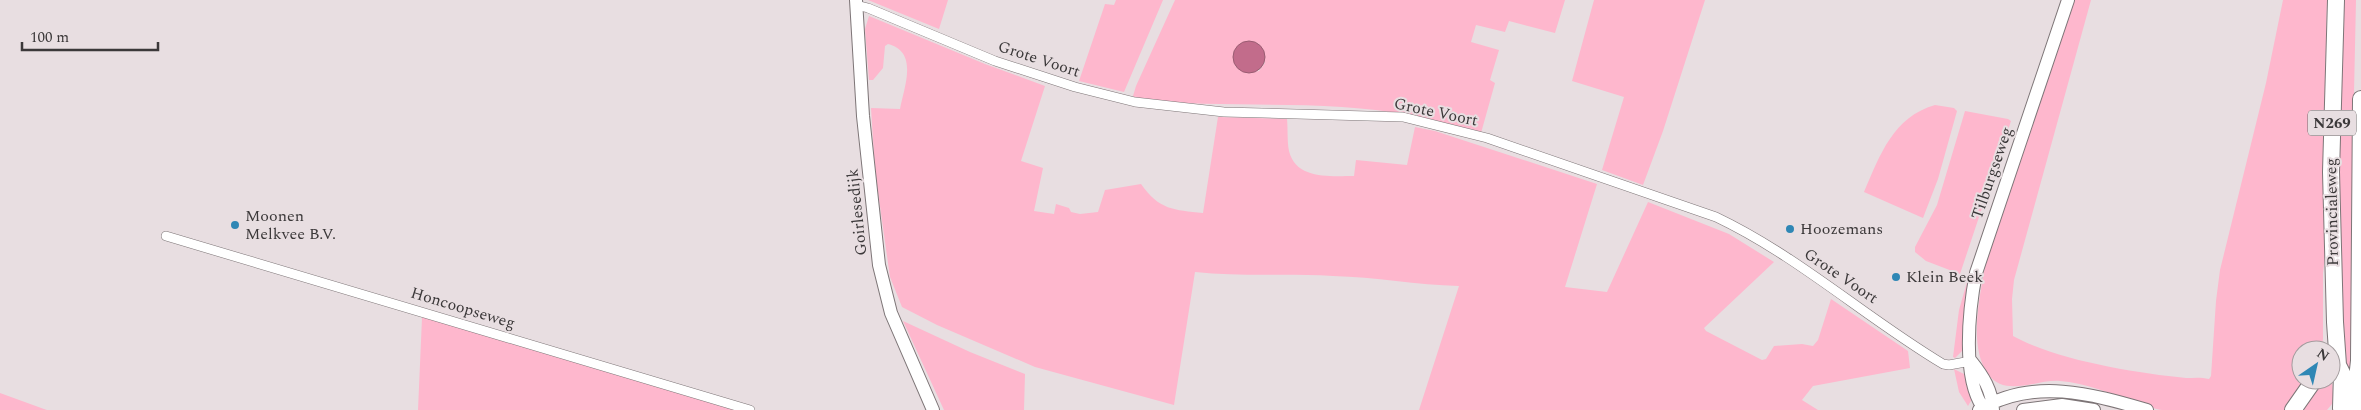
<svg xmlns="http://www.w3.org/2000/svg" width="2361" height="410" viewBox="0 0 2361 410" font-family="Spectral,serif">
  <rect width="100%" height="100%" fill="#e8dee1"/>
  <path fill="#feb7cd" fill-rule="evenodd" d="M 868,0 L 948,0 L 939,29 Z
    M 1116,0 L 1163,0 L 1124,92 L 1079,81 L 1105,4 L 1114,5 Z
    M 1175,0 L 1565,0 L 1555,33 L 1509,21 L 1505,32 L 1476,25 L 1471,42 L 1499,50 L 1490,80 L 1495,83 L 1481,133 C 1435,119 1391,110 1342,107 C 1274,102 1205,108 1136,98 L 1133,96 L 1136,86 ZM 1251,41 L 1259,44 L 1265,63 L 1259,71 L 1246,73 L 1236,67 L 1233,59 L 1234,51 Z
    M 1594,0 L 1705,0 L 1663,131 L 1643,185 L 1602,170 L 1624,97 L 1572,81 Z
    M 2074,0 L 2091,0 L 2014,280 L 2012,299 L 2013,336 C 2056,360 2135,373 2186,378 C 2193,378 2201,377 2209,379 L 2211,376 L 2216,301 L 2220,270 L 2266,83 L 2283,0 L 2327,0 L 2323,170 L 2326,248 L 2323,273 L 2323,339 L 2321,350 L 2301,350 L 2301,380 L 2310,380 L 2288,410 C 2247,410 2204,410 2162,410 C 2153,409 2142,404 2133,401 C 2110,393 2084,383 2060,381 C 2037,379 2005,398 1988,374 C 1968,347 1980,296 1985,266 Z
    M 2342,0 L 2356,0 L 2351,232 L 2353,370 L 2345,370 L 2336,223 Z
    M 869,16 L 985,64 L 1045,86 L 1021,161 L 1043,168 L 1034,211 L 1054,214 L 1056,204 L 1069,208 L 1071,212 L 1080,214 L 1098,212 L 1105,190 L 1141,184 C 1159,210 1174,210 1203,213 L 1218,117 L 1287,119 C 1288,129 1287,141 1289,151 C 1296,180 1331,176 1354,176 L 1356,160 L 1407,165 L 1415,127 L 1435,131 L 1597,184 L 1565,287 L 1607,292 L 1648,202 L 1729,234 L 1774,262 L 1704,328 L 1706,331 L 1762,360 L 1766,359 L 1774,346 L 1802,344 L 1813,346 L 1818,340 L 1831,299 L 1908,351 L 1910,368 L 1813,386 L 1802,400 L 1818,410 L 1419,410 L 1459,286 C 1417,285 1375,277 1333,276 C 1287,273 1241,277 1195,272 L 1174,405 L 1035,367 L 937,325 L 902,307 L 890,277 L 875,171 L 871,108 L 900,109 C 904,87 919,52 888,44 L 885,46 L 883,68 L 873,80 L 869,80 L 865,29 Z
    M 1935,105 L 1954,108 L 1957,111 L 1938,179 L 1923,218 L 1864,192 C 1880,155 1893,117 1935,105 Z
    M 1965,111 L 2008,119 L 2011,121 L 1960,274 L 1926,261 L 1915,252 L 1915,247 L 1937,205 Z
    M 1967,282 L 1964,349 L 1955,358 L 1953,357 L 1959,310 Z
    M 424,316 L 738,410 L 418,410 L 422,318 Z
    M 903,321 L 970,352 L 1025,374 L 1024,410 L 944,410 Z
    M 2331,362 L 2333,395 L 2332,404 L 2327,410 L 2298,410 L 2318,380 L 2331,380 Z
    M 1954,369 L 1966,375 L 1972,399 L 1968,406 L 1959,392 Z
    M 0,393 L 44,409 L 47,410 L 0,410 Z"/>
  <path fill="#c26c8b" stroke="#9a5c72" d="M1233 57a16 16 0 1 1 32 0a16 16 0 1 1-32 0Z"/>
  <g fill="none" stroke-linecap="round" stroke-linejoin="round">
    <g stroke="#7d7577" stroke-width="10">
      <path id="street" d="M 856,5 L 868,8 L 995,61 L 1075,87 L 1135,102 L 1224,112 L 1403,117 L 1487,138 L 1716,217 C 1798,256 1866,318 1943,364 L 1949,365 L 1971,361
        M 166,236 L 750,410"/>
    </g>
    <g stroke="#7d7577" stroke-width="14">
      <path id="secondary" d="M 856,0 L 863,116 L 879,265 L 891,313 L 933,410
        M 1971,361 C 1983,376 1992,390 1993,410
        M 1979,410 C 2033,377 2092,394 2147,410
        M 1985,410 C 1961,381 1969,309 1976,273 L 2068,0
        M 2023,410 L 2062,405 L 2094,410"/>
    </g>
    <g stroke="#7d7577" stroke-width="18">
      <path id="highway" d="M 2336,0 L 2331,172 L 2335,322 L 2338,365 L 2342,373 L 2341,408
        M 2293,410 L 2314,380
        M 2356,410 L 2355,396 L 2359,361 L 2361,99"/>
    </g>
    <use href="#street" stroke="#fff" stroke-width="9"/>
    <use href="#secondary" stroke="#fff" stroke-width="12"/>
    <use href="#highway" stroke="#fff" stroke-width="16"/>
  </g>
  <g fill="#2f87b5" stroke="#e8dee1" stroke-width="2">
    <circle cx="235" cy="225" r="5"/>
    <circle cx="1790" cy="229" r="5"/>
    <circle cx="1896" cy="277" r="5"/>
  </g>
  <g text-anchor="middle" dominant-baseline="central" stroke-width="4" stroke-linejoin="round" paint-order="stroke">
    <rect fill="#e8dee1" stroke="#6f6a6b" stroke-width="1" x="2308" y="110.5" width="48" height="25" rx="4"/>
    <g font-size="15" font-weight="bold" fill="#3b3839">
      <text x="2332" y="123">N269</text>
    </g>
    <g font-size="16" fill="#3b3839" stroke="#e8dee1">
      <text transform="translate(1039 59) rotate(18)">Grote Voort</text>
      <text transform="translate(1436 112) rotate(12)">Grote Voort</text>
      <text transform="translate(1992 173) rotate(-71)">Tilburgseweg</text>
      <text transform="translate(857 212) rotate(-96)">Goirlesedijk</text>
      <text transform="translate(2332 212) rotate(-91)">Provincialeweg</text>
      <text transform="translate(1841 276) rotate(34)">Grote Voort</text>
      <text transform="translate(463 308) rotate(17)">Honcoopseweg</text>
    </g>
    <g font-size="16" fill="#3b3839" stroke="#e8dee1" text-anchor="start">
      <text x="245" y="216">Moonen<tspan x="245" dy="18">Melkvee B.V.</tspan></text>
      <text x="1800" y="229">Hoozemans</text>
      <text x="1906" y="277">Klein Beek</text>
    </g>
  </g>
  <g transform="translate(2316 365) rotate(34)"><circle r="24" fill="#e8dee1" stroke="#a39c9e"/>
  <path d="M0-4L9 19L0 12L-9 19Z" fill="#2f87b5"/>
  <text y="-8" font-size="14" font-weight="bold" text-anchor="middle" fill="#3b3839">N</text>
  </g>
  <path d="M22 42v8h136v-8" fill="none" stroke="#3b3839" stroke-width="2.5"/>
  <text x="30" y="42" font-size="15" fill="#3b3839" stroke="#e8dee1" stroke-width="4" paint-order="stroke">100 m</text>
</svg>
